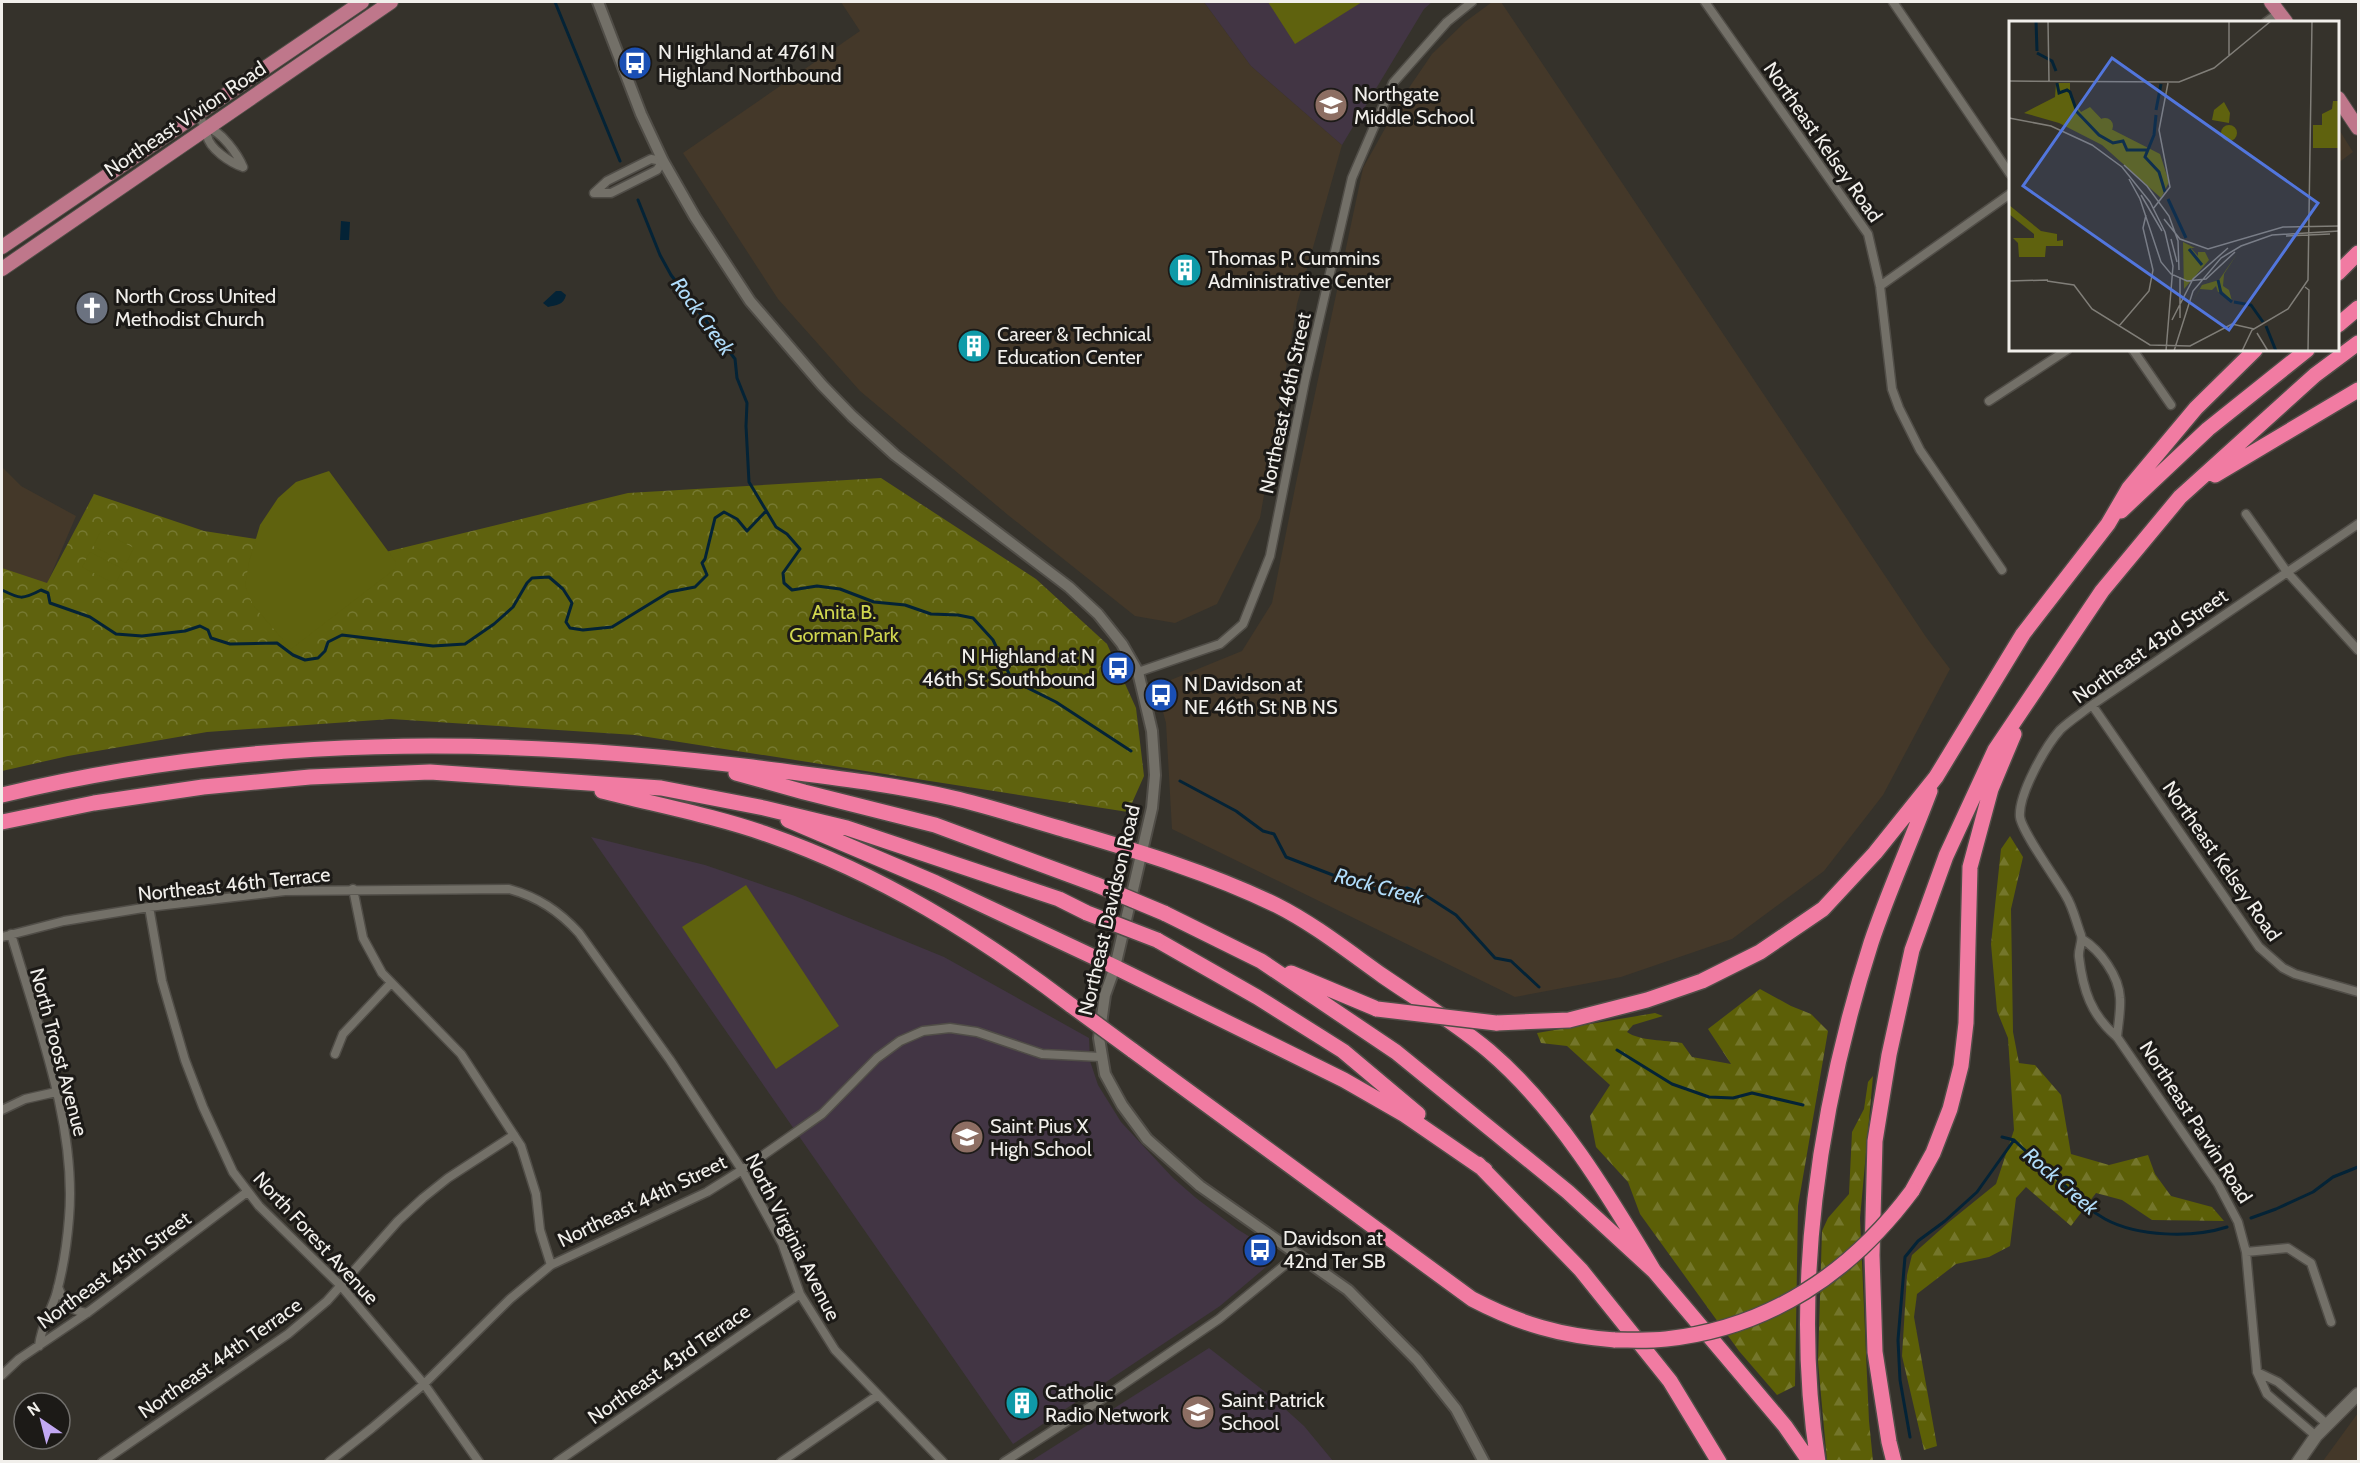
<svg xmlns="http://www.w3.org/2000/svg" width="2360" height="1463" viewBox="0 0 2360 1463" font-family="Cabin,sans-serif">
  <defs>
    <pattern id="forest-firs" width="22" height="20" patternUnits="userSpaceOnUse" patternTransform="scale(1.5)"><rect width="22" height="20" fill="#5c5f07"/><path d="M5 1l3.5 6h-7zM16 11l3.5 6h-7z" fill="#74762b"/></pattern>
    <pattern id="park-crowns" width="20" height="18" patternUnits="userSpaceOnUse" patternTransform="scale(1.5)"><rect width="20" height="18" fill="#5f620e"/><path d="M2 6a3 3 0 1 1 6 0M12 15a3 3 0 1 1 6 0" fill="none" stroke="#767931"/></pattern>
  </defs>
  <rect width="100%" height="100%" fill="#35322b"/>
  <path fill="#443829" d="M 841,2 L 1204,2 L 1251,66 L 1342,145 L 1297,304 L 1260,518 L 1217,604 L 1175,623 L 1135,616 L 1008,515 L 860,391 L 778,299 L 683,153 L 860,31 Z
    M 1492,2 L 1501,2 L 1926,637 L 1950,669 L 1883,795 L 1824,871 L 1732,939 L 1621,977 L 1515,997 L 1172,829 L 1166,723 L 1156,686 L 1242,651 L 1272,603 L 1296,483 L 1363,168 L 1402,98 L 1432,54 L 1465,22 Z
    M 2338,128 L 2353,152 L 2338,163 Z
    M 2,467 L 21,486 L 76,516 L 47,584 L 2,568 Z
    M 2358,1413 L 2358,1461 L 2323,1461 Z"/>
  <path fill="#423544" d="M 1204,2 L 1432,2 L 1424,9 L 1342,145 L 1251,66 Z
    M 591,837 L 705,865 L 795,896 L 944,957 L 1089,1038 L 1090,1061 L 1098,1085 L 1121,1122 L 1173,1178 L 1196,1198 L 1237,1229 L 1273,1251 L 1275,1256 L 1273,1261 L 1220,1306 L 1013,1444 Z
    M 1209,1348 L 1273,1398 L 1304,1426 L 1333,1461 L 1031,1461 Z"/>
  <path fill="url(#forest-firs)" d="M 2010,836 L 2023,857 L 2011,909 L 2013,1032 L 2019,1063 L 2035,1065 L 2061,1095 L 2071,1154 L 2109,1165 L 2148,1155 L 2155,1174 L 2171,1196 L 2212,1207 L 2224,1221 L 2152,1220 L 2122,1200 L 2096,1193 L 2071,1226 L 2026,1187 L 2016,1198 L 2010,1246 L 1989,1257 L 1956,1264 L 1917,1294 L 1914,1317 L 1937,1446 L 1924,1450 L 1902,1356 L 1907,1275 L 1912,1255 L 1949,1222 L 1996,1184 L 2014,1130 L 2008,1038 L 1997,1011 L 1991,944 L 2001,849 Z
    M 1760,989 L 1791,1006 L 1811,1014 L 1828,1031 L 1798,1206 L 1795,1386 L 1777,1395 L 1739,1351 L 1640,1214 L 1628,1182 L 1596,1147 L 1590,1116 L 1610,1085 L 1567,1046 L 1541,1043 L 1537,1033 L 1655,1013 L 1663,1016 L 1633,1025 L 1627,1032 C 1639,1041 1666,1040 1682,1043 L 1692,1057 L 1731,1064 L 1708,1029 Z
    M 1873,1076 L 1860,1218 L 1869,1421 L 1873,1461 L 1827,1461 L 1818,1362 L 1822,1231 L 1828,1218 L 1849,1194 L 1852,1132 L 1864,1109 L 1868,1082 Z"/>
  <path fill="url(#park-crowns)" d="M 881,478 L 1036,579 L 1107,644 L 1136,708 L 1144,776 L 1128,812 L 635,735 L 391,719 L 207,732 L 68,756 L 2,771 L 2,568 L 47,583 L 94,494 L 204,531 L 369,556 L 628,493 Z"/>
  <path fill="#5f620e" d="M 1268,2 L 1362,2 L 1295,44 Z
    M 329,471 L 396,562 L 395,569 L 291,649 L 253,605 L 245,586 L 249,562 L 260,525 L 278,498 L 296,482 Z
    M 101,531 L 134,548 L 126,563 L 93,546 Z
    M 90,552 L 123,569 L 115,584 L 82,567 Z
    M 746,885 L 839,1026 L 776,1069 L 682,927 Z"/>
  <path fill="#042336" d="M 341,221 L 350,222 L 349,240 L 340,240 Z
    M 556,291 L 561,291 L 566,295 C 564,305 556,305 548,307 L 543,303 Z"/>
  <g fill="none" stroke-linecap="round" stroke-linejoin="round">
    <path stroke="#042336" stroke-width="3" d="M 555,2 L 620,161
      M 638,200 L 660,255 L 671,275 L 735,359 L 737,378 L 747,403 L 746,426 L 749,482 L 776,527 L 787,534 L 800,549 L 783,573 L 784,583 L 792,590 L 817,586 L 840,589 L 874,602 L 905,605 L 931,614 L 958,615 L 973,618 L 993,640 L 1012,680 L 1056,702 L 1131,751
      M 2,590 C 20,599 22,600 41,590 L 48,593 L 50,603 L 90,617 L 116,634 L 142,636 L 185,631 L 200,626 L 208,630 L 211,638 L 230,644 L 277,643 L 293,655 L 305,660 L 318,658 L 325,651 L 328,642 L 342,635 L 433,646 L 465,644 L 494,624 L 513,607 L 527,583 L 532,578 L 549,577 L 563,589 L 572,603 L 566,622 L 570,628 L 583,630 L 612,627 L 669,592 L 695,587 L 707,575 L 702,563 L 705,559 L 715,518 L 724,512 L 737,519 L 747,531 L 766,511
      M 1180,781 L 1236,811 L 1263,831 L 1274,834 L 1286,857 L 1351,882 L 1383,891 L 1407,888 L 1425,895 L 1456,915 L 1495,958 L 1511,961 L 1539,987
      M 1617,1050 L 1672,1084 L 1709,1097 L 1733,1098 L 1752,1093 L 1803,1105
      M 2002,1137 L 2014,1140 C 2025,1151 2037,1161 2049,1171 C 2068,1187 2083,1207 2105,1219 C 2138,1237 2193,1238 2227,1227
      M 2251,1218 L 2276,1209 L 2313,1192 L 2333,1177 L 2358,1167
      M 1910,1437 L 1900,1380 L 1898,1340 L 1905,1257 L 1918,1241 L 1945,1221 L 1977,1192 L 2014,1140"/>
    <g stroke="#504d47" stroke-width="11">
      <path id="minor" d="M 1705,2 L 1868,234 L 1880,286 L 1892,389 L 1899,408 L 1920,450 L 2002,570
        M 1893,2 L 2010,174
        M 2266,22 L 2279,13
        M 197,114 C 203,122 205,126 207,135 C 209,149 231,163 243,167
        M 207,128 C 221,130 238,155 243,167
        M 651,159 L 663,161 L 657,170 L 611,193 L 594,193 L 607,181 Z
        M 1880,286 L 2010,194
        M 2133,350 L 2171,405
        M 1989,401 L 2067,350
        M 2246,514 L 2287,572 L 2358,650
        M 1138,672 L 1220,644 L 1243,624 L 1270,556 L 1305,381 L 1352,178 L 1393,83 L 1447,22 L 1472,2
        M 2092,705 L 2259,947 L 2283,968 L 2295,974 L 2358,992
        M 353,889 L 363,938 L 382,973 L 461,1054 L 521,1146 L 536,1194 L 540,1230 L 551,1265
        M 149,907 L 162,981 L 185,1060 L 203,1107 L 233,1172 L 259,1206 L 341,1286 L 424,1384 L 479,1462
        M 11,934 C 37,1023 77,1125 69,1218 C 67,1244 63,1270 56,1295 C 50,1313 41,1327 39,1346
        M 2,937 L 64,921 L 149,907 L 285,891 L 509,889 C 538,897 559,911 579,933 L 670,1060 L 742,1170 L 782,1243 L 800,1294 L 835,1350 L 943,1462
        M 2082,939 C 2100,950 2119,976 2120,998 C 2121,1010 2118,1025 2117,1037
        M 335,1054 L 343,1034 L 391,983
        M 2,1110 L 25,1099 L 56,1092
        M 2246,1252 L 2288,1248 L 2311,1263 L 2331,1322
        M 58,1287 C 64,1302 70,1311 87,1313
        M 2257,1372 L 2278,1382 L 2327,1424
        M 2,1375 L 19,1359 L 87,1313 L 247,1192
        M 2316,1436 L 2267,1394 L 2257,1372 L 2246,1252 L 2238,1222 L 2218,1184 L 2117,1037 C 2091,1015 2083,990 2079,957 C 2078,949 2083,942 2081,935 C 2076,922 2073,907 2066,896 C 2057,880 2022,832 2020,817 C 2018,795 2045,747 2060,730 C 2069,721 2082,713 2092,705 L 2358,524
        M 102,1462 L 288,1334 L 327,1301 L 398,1221 L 423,1198 L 448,1178 L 514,1135
        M 329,1462 L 372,1428 L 424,1384 L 510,1299 L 551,1265 L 707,1192 L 742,1170 L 822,1114 L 877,1058 L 900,1041 L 923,1031 L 950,1028 L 977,1032 L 1042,1054 L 1101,1057
        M 557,1462 L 800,1294
        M 781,1462 L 878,1395
        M 1004,1462 L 1102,1399 L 1219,1319 L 1297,1255"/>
    </g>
    <g stroke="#504d47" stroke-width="14">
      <path id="tertiary" d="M 598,2 L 641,114 L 663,161 L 695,217 L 750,301 L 822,385 L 852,416 L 895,455 L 1069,587 L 1098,614 L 1122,644 L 1138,672 L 1152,731 L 1155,775 L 1152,808 L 1115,967 L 1105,995 L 1099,1038 L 1105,1074 L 1122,1105 L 1147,1139 L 1200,1186 L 1348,1290 L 1417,1360 L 1456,1409 L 1484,1462"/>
    </g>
    <g stroke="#504d47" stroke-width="15">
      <path id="secondary" d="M 2298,1462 L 2316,1436 L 2358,1394"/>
    </g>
    <g stroke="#504d47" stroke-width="16">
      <path id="primary" d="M 2271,2 L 2286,22
        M 2338,98 L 2358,128
        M 2,247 L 362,2
        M 2,269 L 391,2"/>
    </g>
    <g stroke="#504d47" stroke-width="18">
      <path id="motorway" d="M 2338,273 L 2358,253
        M 2338,325 L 2358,308
        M 2215,475 L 2358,390
        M 2121,511 L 2208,429 L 2307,350
        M 736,773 L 804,792 L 935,825 L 1097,885
        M 602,791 C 657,805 715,816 769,835 C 880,874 979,935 1072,1006
        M 2,795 C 249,735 500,736 752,767 C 819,776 887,783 953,798 C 988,806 1024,818 1059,828 C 1133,850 1206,871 1276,905 C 1314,924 1349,952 1383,976 C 1418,1000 1457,1024 1489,1051 C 1557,1109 1608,1194 1654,1271
        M 788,820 L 936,883 L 1115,967 L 1344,1080 L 1405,1115 L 1485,1170
        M 2,822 L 94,803 L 203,787 L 310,777 L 430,772 L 661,788 L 764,808 L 847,828 L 1059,899 L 1087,913
        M 1164,913 L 1261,961 L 1396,1052 L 1568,1192 L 1654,1271 L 1785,1426 L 1810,1462
        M 1157,940 L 1257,997 L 1343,1051 L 1418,1114
        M 1291,973 L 1377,1009
        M 1496,1023 L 1569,1020 L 1647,1000 L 1702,981 L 1760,952 L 1823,909 L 1875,853 L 1936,777 L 2023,634 L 2108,524 L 2129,488 L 2196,408 L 2255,350
        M 1132,1050 L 1472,1299 C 1520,1324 1561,1336 1615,1340
        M 1478,1164 L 1581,1270 L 1670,1381 L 1719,1462
        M 1912,1191 L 1933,1153 L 1950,1109 L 1961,1066 L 1966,1023 L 1970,867 L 1991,789 L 2014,734
        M 1818,1462 C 1791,1292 1819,1106 1871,943 C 1888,892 1911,842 1930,791
        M 1894,1462 L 1889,1442 L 1875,1352 L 1872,1255 L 1875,1141 L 1889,1055 L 1912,950 L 1946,856 L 1995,750 L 2102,591 L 2180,497 L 2315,375 L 2358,343"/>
    </g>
    <use href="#minor" stroke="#737068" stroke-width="8"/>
    <use href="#tertiary" stroke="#737068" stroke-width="10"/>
    <use href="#secondary" stroke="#737068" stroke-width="12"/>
    <use href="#primary" stroke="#bf778b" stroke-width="14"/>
    <use href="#motorway" stroke="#f17ba2" stroke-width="15"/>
    <g stroke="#504d47" stroke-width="18" stroke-linecap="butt">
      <path id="motorway-bridge" d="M 1097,885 L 1164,913
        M 1087,913 L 1157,940
        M 1072,1006 L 1132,1050
        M 1377,1009 L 1496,1023
        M 1615,1340 C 1632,1340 1649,1341 1666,1339 C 1769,1328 1851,1273 1912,1191"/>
    </g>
    <use href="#motorway-bridge" stroke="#f17ba2" stroke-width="15"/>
  </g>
  <defs>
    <g id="bus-disc" transform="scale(1.725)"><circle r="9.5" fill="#1a4fb4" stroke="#1c1a17"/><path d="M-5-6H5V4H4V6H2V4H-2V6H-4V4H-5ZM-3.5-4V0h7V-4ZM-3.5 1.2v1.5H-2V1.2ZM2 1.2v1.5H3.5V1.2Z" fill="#fff"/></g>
    <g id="school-disc" transform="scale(1.725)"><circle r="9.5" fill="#8d6e63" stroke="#1c1a17"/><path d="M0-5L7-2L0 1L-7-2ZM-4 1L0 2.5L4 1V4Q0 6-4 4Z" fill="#fff"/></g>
    <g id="building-disc" transform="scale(1.725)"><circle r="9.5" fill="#0f9aa8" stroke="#1c1a17"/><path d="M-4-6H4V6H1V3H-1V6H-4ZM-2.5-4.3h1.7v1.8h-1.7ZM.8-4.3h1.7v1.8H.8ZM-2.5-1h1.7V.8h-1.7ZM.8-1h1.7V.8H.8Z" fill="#fff"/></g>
    <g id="church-disc" transform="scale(1.725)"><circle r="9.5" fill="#6b7280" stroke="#1c1a17"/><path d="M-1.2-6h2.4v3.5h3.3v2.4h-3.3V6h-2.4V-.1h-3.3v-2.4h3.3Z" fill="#fff"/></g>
  </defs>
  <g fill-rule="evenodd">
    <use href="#bus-disc" x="635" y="63"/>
    <use href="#school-disc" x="1331" y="105"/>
    <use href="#building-disc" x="1185" y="270"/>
    <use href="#church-disc" x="92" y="308"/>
    <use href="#building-disc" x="974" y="346"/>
    <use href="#bus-disc" x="1118" y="668"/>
    <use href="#bus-disc" x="1161" y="695"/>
    <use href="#school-disc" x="967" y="1137"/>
    <use href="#bus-disc" x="1260" y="1250"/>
    <use href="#building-disc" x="1022" y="1403"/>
    <use href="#school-disc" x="1198" y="1412"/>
  </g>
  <g text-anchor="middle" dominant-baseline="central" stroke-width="6" stroke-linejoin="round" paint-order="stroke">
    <g font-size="20" fill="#f1efeb" stroke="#1c1a17" text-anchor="start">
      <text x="658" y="52">N Highland at 4761 N<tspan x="658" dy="23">Highland Northbound</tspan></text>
      <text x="1354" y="94">Northgate<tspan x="1354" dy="23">Middle School</tspan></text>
      <text x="1208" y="258">Thomas P. Cummins<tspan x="1208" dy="23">Administrative Center</tspan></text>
      <text x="115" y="296">North Cross United<tspan x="115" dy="23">Methodist Church</tspan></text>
      <text x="997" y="334">Career &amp; Technical<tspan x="997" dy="23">Education Center</tspan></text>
      <text x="1095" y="656" text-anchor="end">N Highland at N<tspan x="1095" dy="23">46th St Southbound</tspan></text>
      <text x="1184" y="684">N Davidson at<tspan x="1184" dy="23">NE 46th St NB NS</tspan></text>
      <text x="990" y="1126">Saint Pius X<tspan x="990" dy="23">High School</tspan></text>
      <text x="1283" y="1238">Davidson at<tspan x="1283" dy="23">42nd Ter SB</tspan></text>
      <text x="1045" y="1392">Catholic<tspan x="1045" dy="23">Radio Network</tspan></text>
      <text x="1221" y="1400">Saint Patrick<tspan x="1221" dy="23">School</tspan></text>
    </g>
    <g font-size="20" fill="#f1efeb" stroke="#1c1a17">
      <text transform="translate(185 119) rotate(-34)">Northeast Vivion Road</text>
      <text transform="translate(1823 142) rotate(55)">Northeast Kelsey Road</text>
      <text transform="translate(1285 403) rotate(-78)">Northeast 46th Street</text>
      <text transform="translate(2150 646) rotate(-35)">Northeast 43rd Street</text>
      <text transform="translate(2222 861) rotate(55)">Northeast Kelsey Road</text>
      <text transform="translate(234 884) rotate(-6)">Northeast 46th Terrace</text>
      <text transform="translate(1109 910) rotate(-77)">Northeast Davidson Road</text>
      <text transform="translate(59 1052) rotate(75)">North Troost Avenue</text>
      <text transform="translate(2196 1122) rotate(57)">Northeast Parvin Road</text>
      <text transform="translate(642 1201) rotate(-26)">Northeast 44th Street</text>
      <text transform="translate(793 1237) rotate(63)">North Virginia Avenue</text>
      <text transform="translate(316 1238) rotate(47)">North Forest Avenue</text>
      <text transform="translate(114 1270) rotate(-36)">Northeast 45th Street</text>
      <text transform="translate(220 1358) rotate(-35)">Northeast 44th Terrace</text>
      <text transform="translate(669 1364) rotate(-35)">Northeast 43rd Terrace</text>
    </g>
    <g font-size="20" fill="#d0d64f" stroke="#1c1a17">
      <text x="844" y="612">Anita B.<tspan x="844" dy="23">Gorman Park</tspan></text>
    </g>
    <g font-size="21" font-style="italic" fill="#b0dcfa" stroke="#1c1a17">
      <text transform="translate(703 316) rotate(54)">Rock Creek</text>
      <text transform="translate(1379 886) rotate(15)">Rock Creek</text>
      <text transform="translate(2061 1181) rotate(41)">Rock Creek</text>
    </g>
  </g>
  <g transform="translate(2009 21)">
    <rect width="330" height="330" fill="#35322b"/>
    <path d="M 174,221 L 186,227 L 182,227 L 189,235 L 189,231 L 196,231 L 200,239 L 175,268 ZM 228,233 L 215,253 L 214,265 L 220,269 L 223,280 L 213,270 L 209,271 L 207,265 L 203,269 L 191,268 L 183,282 L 193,264 L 210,259 Z" fill="#5c5f07"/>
    <path d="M 47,62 L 61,62 L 61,76 L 72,91 L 81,86 L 102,108 L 151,133 L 160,161 L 152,177 L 93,124 L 50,102 L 15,92 L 46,76 ZM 324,80 L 330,80 L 330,127 L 304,127 L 304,104 L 313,104 L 313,93 L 323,88 ZM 0,184 L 32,210 L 48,213 L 48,220 L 54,219 L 54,225 L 37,225 L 36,236 L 10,236 L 9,222 L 4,217 L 25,217 L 25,213 L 0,193 Z" fill="#5f620e"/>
    <path d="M 215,81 L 221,92 L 220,102 L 203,99 L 205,89 ZM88 105a8 8 0 1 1 16 0a8 8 0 1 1-16 0ZM212 112a8 8 0 1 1 16 0a8 8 0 1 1-16 0Z" fill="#5f620e"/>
    <path fill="none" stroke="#042336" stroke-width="3" d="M 27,0 L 28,30M 28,32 L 43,40 L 47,50M 48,62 L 50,72 L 58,69 L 61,71 L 68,91 L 90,114 L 104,122 L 114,120 L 118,129 L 139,129M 147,89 L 152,63M 147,94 L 145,114 L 136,136 L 150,151 L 156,171M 159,178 L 177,217M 180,228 L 193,244M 209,259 L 212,272 L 223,281M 225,281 L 242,284 L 254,301M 257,305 L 267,330"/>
    <path fill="none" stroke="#807e78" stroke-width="1.5" d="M 39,0 L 40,60M 220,0 L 220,34M 0,60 L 170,61 L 205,47 L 262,0M 0,97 L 42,105 L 83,124 L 113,146 L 141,181 L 156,211 L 164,245 L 157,330M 115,144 L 138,165 L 160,195 L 169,220 L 170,249M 120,158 L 131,178 L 152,241 L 162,253 L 178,260 L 197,258 L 226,231M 132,174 L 153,210M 144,188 L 161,166 L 150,109 L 159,62M 155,198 L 171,218 L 199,228 L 274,206 L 330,205M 277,215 L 321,213M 162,218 L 168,241M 171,256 L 171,297M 0,260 L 39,259M 38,260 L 65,264 L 83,288 L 141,324 L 181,325 L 223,303 L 245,308M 296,266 L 300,269 L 299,330M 163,299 L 184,258 L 219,227M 110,305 L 140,270 L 144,249 L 134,207 L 137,194M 248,312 L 259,330M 165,330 L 184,270 L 212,237 L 232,225 L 263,214 L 330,210M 233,330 L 243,309 L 279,288 L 299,259 L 303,0"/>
    <path fill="#5276dd" fill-opacity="0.15" stroke="#5276dd" stroke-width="3" d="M 103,37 L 309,182 L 220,309 L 14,165 Z"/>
    <rect width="330" height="330" fill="none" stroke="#f1efeb" stroke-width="3"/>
  </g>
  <rect width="2360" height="1463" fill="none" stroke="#f1efeb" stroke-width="6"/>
  <g transform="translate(42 1421) rotate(325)"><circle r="28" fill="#1c1a17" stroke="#716f6c" stroke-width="1.5"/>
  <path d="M0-4.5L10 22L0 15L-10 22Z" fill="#c2a8f3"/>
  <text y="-9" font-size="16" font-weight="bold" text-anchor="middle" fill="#f1efeb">N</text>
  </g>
</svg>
